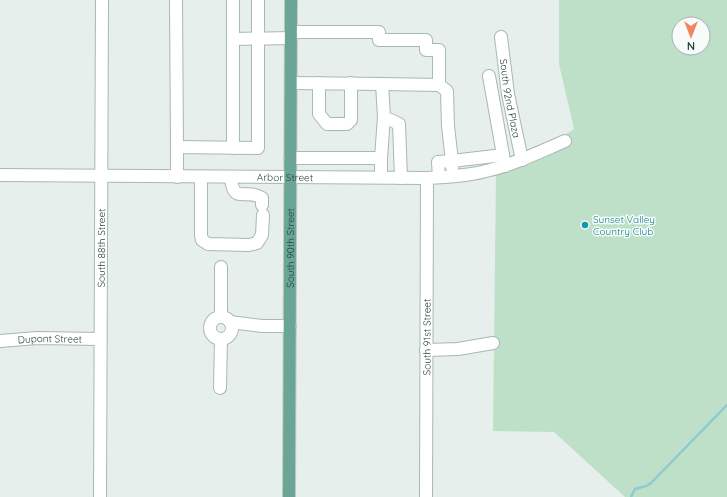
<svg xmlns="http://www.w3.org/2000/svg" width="727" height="497" viewBox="0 0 727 497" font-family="Quicksand,sans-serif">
  <rect width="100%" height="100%" fill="#e6efeb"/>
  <path fill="#bfe0c8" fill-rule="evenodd" d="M 559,0 L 727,0 L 727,497 L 625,497 L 554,432 L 493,431 L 496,175 L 568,143 L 565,135 L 574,129 L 559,64 ZM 679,24 L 703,24 L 703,48 L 679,48 Z"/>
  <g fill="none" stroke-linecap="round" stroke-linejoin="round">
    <path stroke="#8ec9d4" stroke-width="2.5" d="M 631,497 L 635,489 L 646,486 L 651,483 L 727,405"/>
    <g stroke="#a8b8b2" stroke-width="14">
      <g id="minor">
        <path d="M 176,0 L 177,147"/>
        <path d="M 291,32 L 379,32 L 379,40 L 426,40 L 426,50 L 439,50 L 439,85 L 447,91 L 448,126 L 452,161 L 438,162 L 439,177"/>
        <path id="s1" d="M 501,37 L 508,94 L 522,160"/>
        <path d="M 233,39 L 291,38"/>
        <path d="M 489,76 L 505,166"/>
        <path d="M 291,83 L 382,84 L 384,117 L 399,124 L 401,178"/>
        <path d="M 319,83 L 319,114 L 327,124 L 347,124 L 351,120 L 351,83"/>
        <path d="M 382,84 L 439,85"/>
        <path d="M 233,148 L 233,0"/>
        <path d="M 290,158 L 381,158"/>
        <path d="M 452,168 L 452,161 L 503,155"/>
        <path id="s2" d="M 0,175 L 427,178 C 447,177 467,176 486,171 C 513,165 539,152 565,141"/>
        <path d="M 177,177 L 177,147 L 258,148 L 258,0"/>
        <path d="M 201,177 L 201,235 L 202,240 L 208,244 L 249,245 L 257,243 L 262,235 L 263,215"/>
        <path d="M 231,177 C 233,206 246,187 262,198 L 262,205"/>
        <path d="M 381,177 L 381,158 L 384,117"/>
        <path d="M 221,267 L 221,317"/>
        <circle cx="221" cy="328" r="11"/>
        <path d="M 230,322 L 262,326 L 290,326"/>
        <path id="s3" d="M 0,341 L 37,338 L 100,339"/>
        <path d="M 426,350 L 458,349 L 493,343"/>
        <path d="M 220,388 L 221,339"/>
        <path id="s4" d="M 100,497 L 102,0"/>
        <path id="s5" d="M 426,497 L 427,178"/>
      </g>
    </g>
    <g stroke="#c2cac8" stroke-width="14">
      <g id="major">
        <path id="s6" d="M 289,497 L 291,0"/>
      </g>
    </g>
    <use href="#minor" stroke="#fff" stroke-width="12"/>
    <use href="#major" stroke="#6aa596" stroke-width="12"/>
  </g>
  <circle fill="#0f9aa8" stroke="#f7fbf9" stroke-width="1.5" cx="585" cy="225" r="4"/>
  <g text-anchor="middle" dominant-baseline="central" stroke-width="3" stroke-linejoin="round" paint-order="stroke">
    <g font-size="10" fill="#24423a" stroke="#f7fbf9">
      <text stroke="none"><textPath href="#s1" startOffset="62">South 92nd Plaza</textPath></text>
      <text stroke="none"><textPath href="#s2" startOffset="285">Arbor Street</textPath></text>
      <text stroke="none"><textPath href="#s4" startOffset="249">South 88th Street</textPath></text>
      <text stroke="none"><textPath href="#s6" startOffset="249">South 90th Street</textPath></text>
      <text stroke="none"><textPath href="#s5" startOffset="160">South 91st Street</textPath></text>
      <text stroke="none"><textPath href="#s3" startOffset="50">Dupont Street</textPath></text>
    </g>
    <g font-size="10" fill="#0d838f" stroke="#f7fbf9" text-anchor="start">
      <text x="593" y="219">Sunset Valley<tspan x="593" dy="12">Country Club</tspan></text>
    </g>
  </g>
  <g transform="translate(691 36) rotate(180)"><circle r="19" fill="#f7fbf9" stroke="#a3b1ad"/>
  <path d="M0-3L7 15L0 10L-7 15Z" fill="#f4845f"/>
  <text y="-6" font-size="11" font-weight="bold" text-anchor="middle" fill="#24423a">N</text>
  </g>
</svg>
